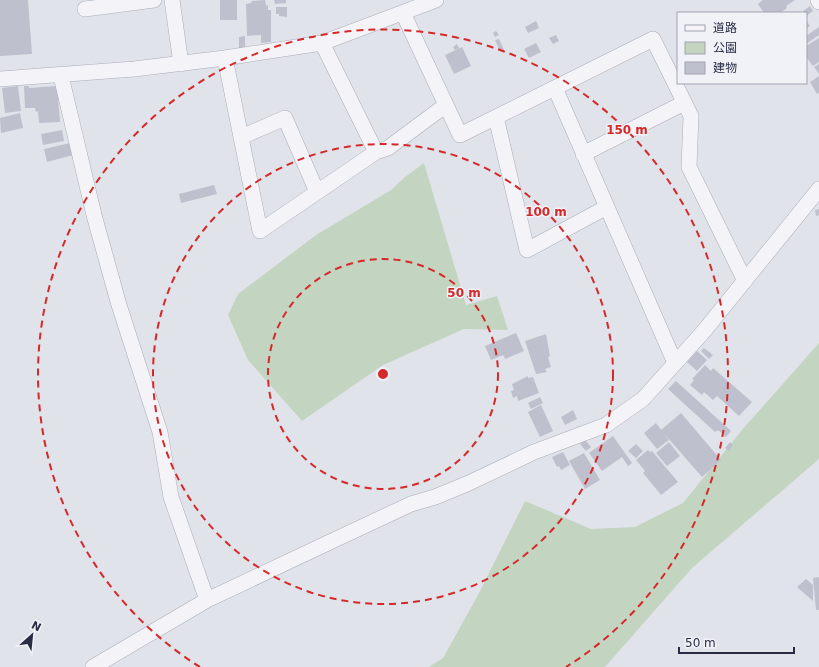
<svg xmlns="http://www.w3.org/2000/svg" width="819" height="667" viewBox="0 0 819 667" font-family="'DejaVu Sans','Noto Sans JP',sans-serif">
  <rect width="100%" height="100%" fill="#e1e3ea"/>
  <path fill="#c3d4c1" d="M 424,163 L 466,305 L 497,296 L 508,330 L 464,329 L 383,365 L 302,421 L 248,360 L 228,315 L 238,294 L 316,235 L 391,190 L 405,177 Z
    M 819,343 L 819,459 L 692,568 L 605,667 L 429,667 L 443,658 L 478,595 L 525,501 L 591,529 L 635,527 L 683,503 L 742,430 Z"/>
  <path fill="#bec1cd" d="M 0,0 L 28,0 L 32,54 L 0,56 Z
    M 220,0 L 237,0 L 237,20 L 220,20 Z
    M 265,0 L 266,6 L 268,5 L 268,10 L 271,10 L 271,42 L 261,43 L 261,35 L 247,36 L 246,4 L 251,3 L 252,1 Z
    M 274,0 L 286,0 L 286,3 L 275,4 Z
    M 763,0 L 795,0 L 786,6 L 787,8 L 780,13 L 764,13 L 758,4 Z
    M 810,6 L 813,11 L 806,16 L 806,13 L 803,11 Z
    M 276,7 L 287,7 L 287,17 L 279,16 L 279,14 L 276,14 Z
    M 806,20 L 810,26 L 806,29 Z
    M 536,21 L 539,28 L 528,33 L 525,27 Z
    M 819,27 L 819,35 L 806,44 L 806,36 Z
    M 496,31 L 499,35 L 495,37 L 493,33 Z
    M 556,35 L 559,41 L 553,44 L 549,38 Z
    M 245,36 L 245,48 L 239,48 L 239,37 Z
    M 819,38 L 819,62 L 813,66 L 806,57 L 806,46 Z
    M 499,39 L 504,50 L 500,51 L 495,40 Z
    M 536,43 L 541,52 L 529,58 L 524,49 Z
    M 457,44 L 459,48 L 455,50 L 453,47 Z
    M 462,47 L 471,66 L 454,74 L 445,55 Z
    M 819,64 L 819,74 L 814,67 Z
    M 819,76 L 819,93 L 817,94 L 810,82 Z
    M 18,86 L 21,111 L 5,113 L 2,88 Z
    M 24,86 L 29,86 L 29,88 L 57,86 L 60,122 L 39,123 L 38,111 L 36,112 L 35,108 L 25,108 Z
    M 20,113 L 23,128 L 1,133 L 0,118 Z
    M 62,130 L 64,141 L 43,145 L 41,134 Z
    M 70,143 L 73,155 L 47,162 L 44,149 Z
    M 214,185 L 217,194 L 181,203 L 179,194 Z
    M 819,209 L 819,215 L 816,216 L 815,210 Z
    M 516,333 L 524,351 L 505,359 L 503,355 L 491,360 L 485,346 Z
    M 546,334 L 550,356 L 548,357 L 551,367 L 545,369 L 547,372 L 536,374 L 525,341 Z
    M 704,348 L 713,355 L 709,359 L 701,351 Z
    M 697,351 L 707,360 L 697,371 L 687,362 Z
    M 705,365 L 711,371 L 713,368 L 752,402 L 739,416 L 717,396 L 713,400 L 704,392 L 702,395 L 690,385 L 694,380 L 692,379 Z
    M 528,376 L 528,378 L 533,377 L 539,393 L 518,401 L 517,396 L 513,398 L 511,391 L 514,390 L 512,384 Z
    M 676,381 L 731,431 L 726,437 L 718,430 L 715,432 L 668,389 Z
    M 540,397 L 543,403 L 531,409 L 528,403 Z
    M 541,405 L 553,431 L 540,437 L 528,412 Z
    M 573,410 L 577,419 L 565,425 L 561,417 Z
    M 681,413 L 721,460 L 702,477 L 661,430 Z
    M 656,423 L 669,440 L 657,449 L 644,433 Z
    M 613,436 L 632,463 L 628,466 L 622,457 L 602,471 L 589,453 Z
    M 585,440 L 591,447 L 586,451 L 580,444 Z
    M 669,442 L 680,456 L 667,466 L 656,453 Z
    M 730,442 L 733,445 L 729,451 L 725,448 Z
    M 636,444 L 643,451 L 636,458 L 628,451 Z
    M 648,450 L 650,452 L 652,451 L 678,482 L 661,495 L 643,473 L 645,471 L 636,460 Z
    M 563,452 L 570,465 L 561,470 L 559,466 L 557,467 L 552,457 Z
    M 584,453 L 600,480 L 585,489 L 569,461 Z
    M 819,577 L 819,610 L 816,610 L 813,578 Z
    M 806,579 L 813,585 L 813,601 L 797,587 Z"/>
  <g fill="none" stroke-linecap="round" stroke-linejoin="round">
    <g stroke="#aaacb8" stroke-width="16">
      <path id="minor" d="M 172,0 L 181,64
        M 818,0 L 819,2
        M 85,9 L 154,0
        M 403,13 L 460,135 L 653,39 L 691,116 L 689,167 L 745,281
        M 322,43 L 376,152 L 388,148 L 446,105
        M 225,58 L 260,231 L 376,152
        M 61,76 L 94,215 L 119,305 L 160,432 L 171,497 L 207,600
        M 0,79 L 134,69 L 225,58 L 322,43 L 436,0
        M 555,88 L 675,363
        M 496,117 L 527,250 L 607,207
        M 241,137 L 285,118 L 317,192
        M 583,154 L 684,103
        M 93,667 L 207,600 L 332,541 L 411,504 L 435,497 L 469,483 L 534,452 L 606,425 L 643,399 L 704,331 L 819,189"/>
    </g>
    <use href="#minor" stroke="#f4f4f8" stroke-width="15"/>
  </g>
  <g fill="none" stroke="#d62828" stroke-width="2" stroke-dasharray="7 5">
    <circle cx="383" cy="374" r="115"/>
    <circle cx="383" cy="374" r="230"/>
    <path d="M200 667A345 345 0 1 1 566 667"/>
  </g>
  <circle cx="383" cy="374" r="6" fill="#d62828" stroke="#f0f2f7" stroke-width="2"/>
  <g font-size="12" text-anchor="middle" font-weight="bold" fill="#d62828" stroke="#f0f2f7" stroke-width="3" stroke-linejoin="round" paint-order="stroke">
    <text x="627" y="134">150 m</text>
    <text x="546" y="216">100 m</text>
    <text x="464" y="297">50 m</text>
  </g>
  <rect x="677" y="12" width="130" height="72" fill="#f0f2f7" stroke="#a0a3af"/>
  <rect x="685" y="25" width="20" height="6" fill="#f4f4f8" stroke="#a0a3af"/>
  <text x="713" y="32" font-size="12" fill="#282d43">道路</text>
  <rect x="685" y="42" width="20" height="12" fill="#c3d4c1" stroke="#a0a3af"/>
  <text x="713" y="52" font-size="12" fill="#282d43">公園</text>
  <rect x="685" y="62" width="20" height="12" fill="#bec1cd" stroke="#a0a3af"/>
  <text x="713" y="72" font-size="12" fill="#282d43">建物</text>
  <g transform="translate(32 635) rotate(27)" stroke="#f0f2f7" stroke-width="3" paint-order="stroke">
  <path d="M0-3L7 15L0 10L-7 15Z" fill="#282d43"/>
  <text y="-6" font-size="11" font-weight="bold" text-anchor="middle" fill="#282d43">N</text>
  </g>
  <path d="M679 647v6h115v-6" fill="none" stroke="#282d43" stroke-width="2"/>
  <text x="685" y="647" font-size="12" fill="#282d43" stroke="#f0f2f7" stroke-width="3" paint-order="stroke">50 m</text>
</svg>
